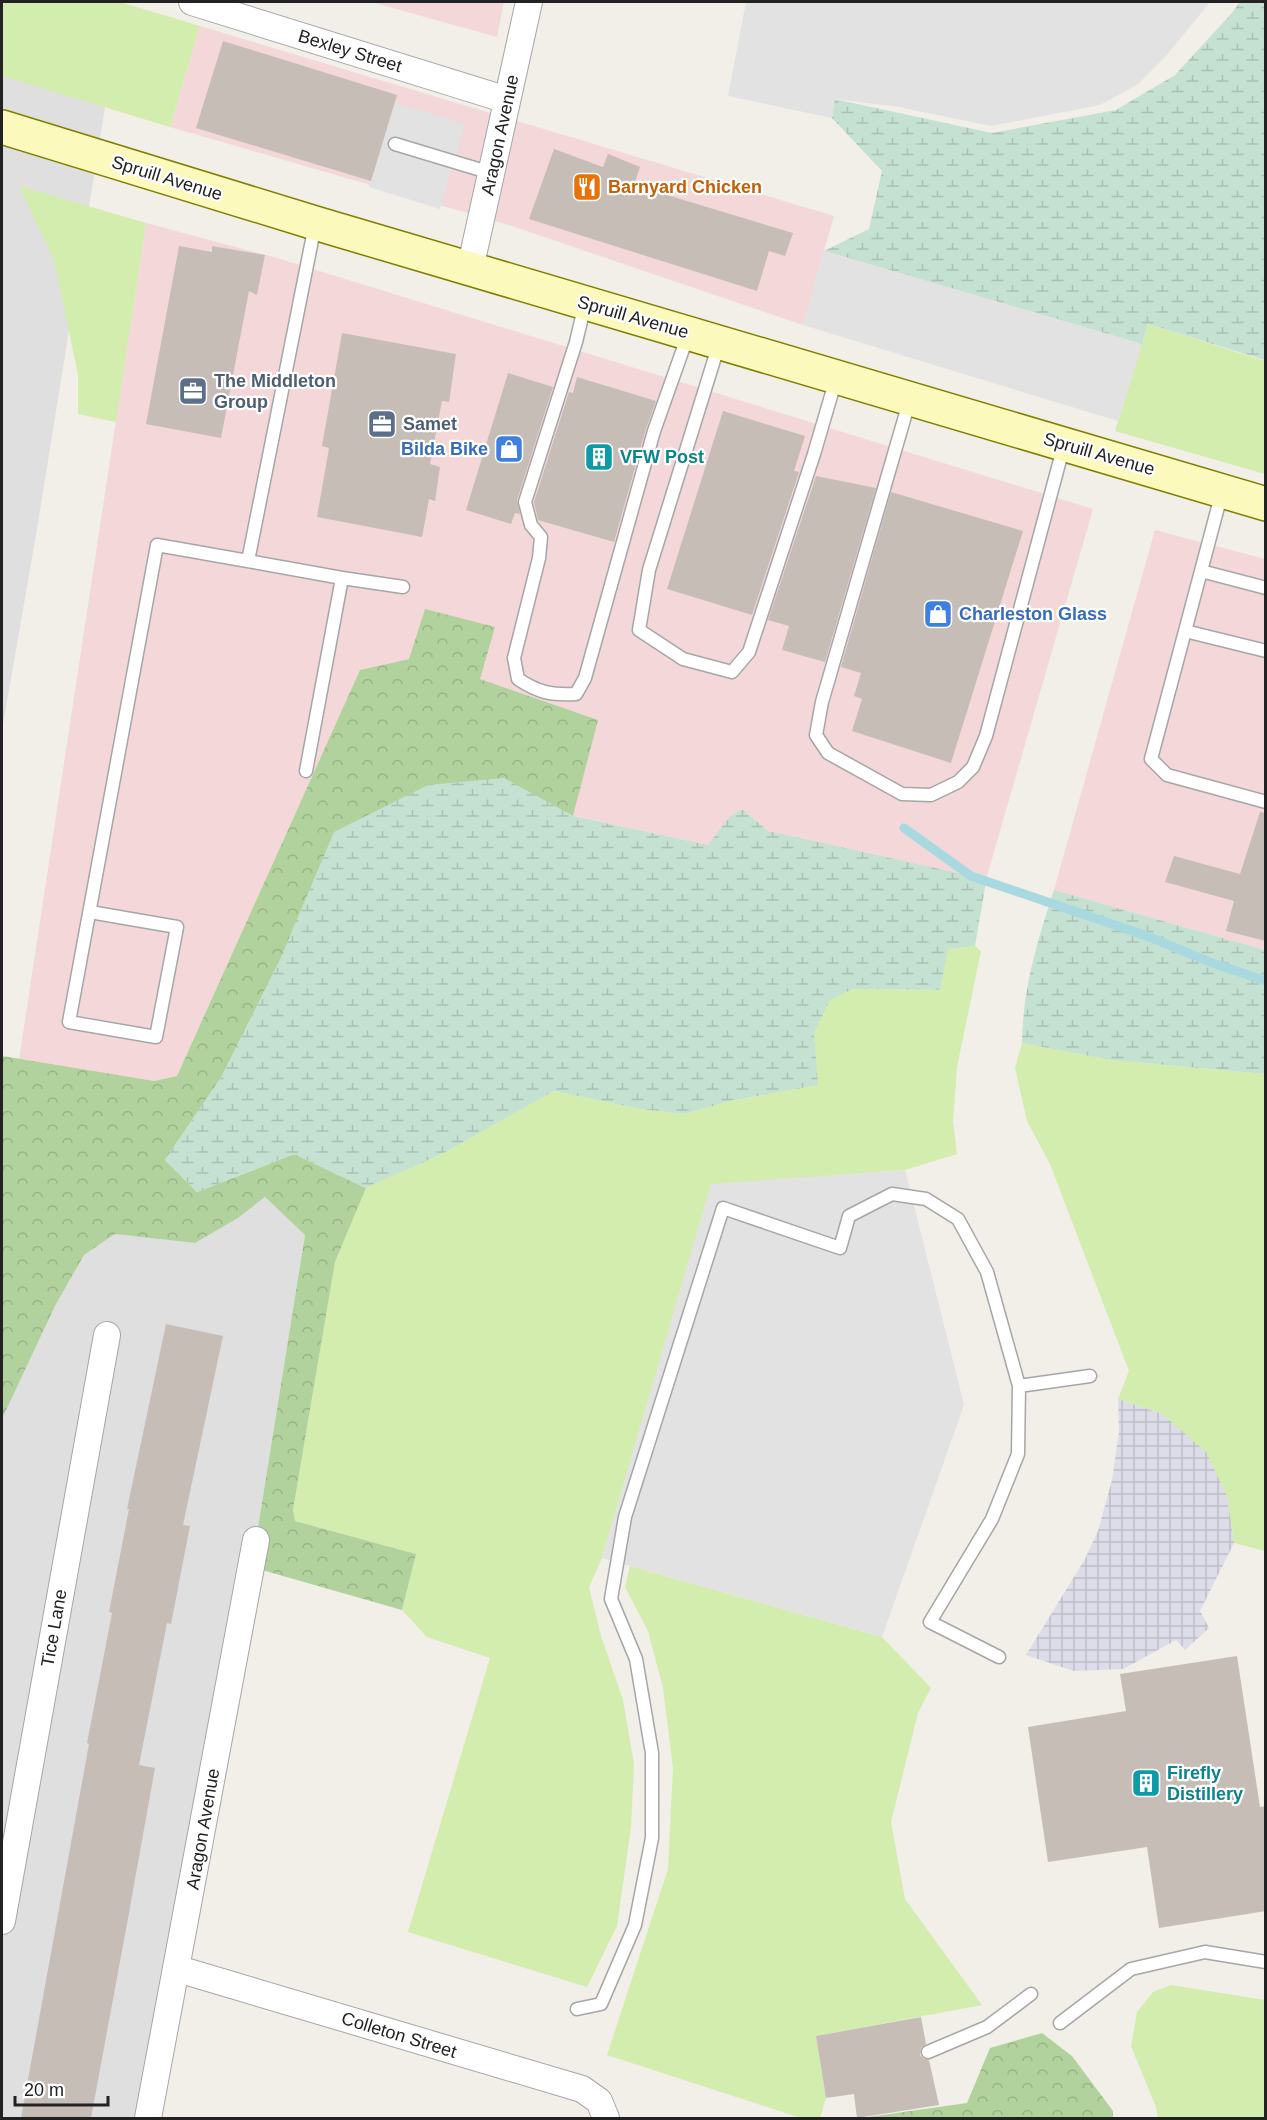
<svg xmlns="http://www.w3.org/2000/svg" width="1267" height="2120" viewBox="0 0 1267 2120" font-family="Helvetica,sans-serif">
  <defs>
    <pattern id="forest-crowns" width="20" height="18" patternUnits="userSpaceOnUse" patternTransform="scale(1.5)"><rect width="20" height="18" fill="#b1d29c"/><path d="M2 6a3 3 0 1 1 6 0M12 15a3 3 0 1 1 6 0" fill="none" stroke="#98b486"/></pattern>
    <pattern id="wetland-marsh" width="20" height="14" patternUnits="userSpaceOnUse" patternTransform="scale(1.5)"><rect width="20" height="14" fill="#c5e1d1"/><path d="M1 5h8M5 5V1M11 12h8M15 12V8" fill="none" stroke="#a9c1b3"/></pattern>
    <pattern id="plaza-grid" width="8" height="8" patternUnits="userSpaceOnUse" patternTransform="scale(1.5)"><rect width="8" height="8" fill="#dcdde8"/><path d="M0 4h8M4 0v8" fill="none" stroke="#bcbdc7"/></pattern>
  </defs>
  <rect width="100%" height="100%" fill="#f2eee8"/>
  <path fill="#e0dfdf" d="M 2,2 L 122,2 L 37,529 L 2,730 Z
    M 265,1197 L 305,1235 L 256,1540 L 148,2118 L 2,2118 L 2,1419 L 55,1306 L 84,1255 L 115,1234 L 195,1243 L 238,1218 Z"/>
  <path fill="#f3d7d9" d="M 371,2 L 504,2 L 497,37 Z
    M 200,26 L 834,216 L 803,325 L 509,225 L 170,127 Z
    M 146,223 L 277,258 L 1093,509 L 987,876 L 927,871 L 768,831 L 742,809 L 729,817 L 708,845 L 573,816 L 597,720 L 480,679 L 409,659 L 360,670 L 177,1076 L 154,1081 L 19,1060 Z
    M 1155,530 L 1265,559 L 1265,950 L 1054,890 Z"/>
  <path fill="#d2edad" d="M 2,2 L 120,2 L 200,26 L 170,127 L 2,76 Z
    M 19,186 L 146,223 L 116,422 L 78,414 L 78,375 L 54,260 Z
    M 1148,324 L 1265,361 L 1265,474 L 1115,431 Z
    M 975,946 L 981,951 L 957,1067 L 953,1121 L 957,1154 L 905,1170 L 711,1185 L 602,1558 L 589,1587 L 601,1636 L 623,1700 L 634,1764 L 631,1827 L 617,1926 L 587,1987 L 408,1932 L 490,1658 L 427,1637 L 402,1610 L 416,1554 L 295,1521 L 293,1510 L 335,1262 L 366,1188 L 442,1154 L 554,1091 L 640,1109 L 685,1114 L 730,1101 L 817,1085 L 814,1033 L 829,1000 L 853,989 L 940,990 L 947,949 Z
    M 1022,1043 L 1111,1060 L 1265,1074 L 1265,1551 L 1234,1543 L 1227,1496 L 1162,1414 L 1118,1399 L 1129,1371 L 1050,1164 L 1027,1121 L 1015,1068 Z
    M 630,1566 L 882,1637 L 931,1688 L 918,1713 L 891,1822 L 905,1899 L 982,2005 L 816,2036 L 826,2098 L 820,2118 L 801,2118 L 607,2055 L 668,1869 L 673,1768 L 663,1688 L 648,1631 L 625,1587 Z
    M 1171,1985 L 1265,2000 L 1265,2118 L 1158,2118 L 1156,2107 L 1131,2046 L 1137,2012 L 1153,1992 Z"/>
  <path fill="url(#forest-crowns)" d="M 425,609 L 495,627 L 480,679 L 598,720 L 573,816 L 508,781 L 278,964 L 222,1076 L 165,1160 L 197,1192 L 294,1154 L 366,1188 L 335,1262 L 293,1510 L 295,1521 L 416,1554 L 402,1610 L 262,1570 L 256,1540 L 305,1235 L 265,1197 L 238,1218 L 195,1243 L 115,1234 L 84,1255 L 55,1306 L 2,1419 L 2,1056 L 154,1081 L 177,1076 L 360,670 L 409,659 Z
    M 1042,2033 L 1072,2056 L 1113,2111 L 1113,2118 L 861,2118 L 967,2103 L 990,2048 Z"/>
  <path fill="url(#wetland-marsh)" d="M 1240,2 L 1265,2 L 1265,360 L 1148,324 L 1142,344 L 824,251 L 869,229 L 882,171 L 832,118 L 834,99 L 992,133 L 1116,110 L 1175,75 L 1231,14 Z
    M 504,778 L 573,816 L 708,845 L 729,817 L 742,809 L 768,831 L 971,876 L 987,876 L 975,946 L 948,949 L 940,990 L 853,989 L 830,1000 L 814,1033 L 818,1085 L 730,1101 L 685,1114 L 640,1109 L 554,1091 L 442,1154 L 366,1188 L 294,1154 L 197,1192 L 165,1160 L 222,1076 L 278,964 L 334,832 L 428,785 Z
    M 1054,890 L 1265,950 L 1265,1074 L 1111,1060 L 1022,1043 C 1023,986 1037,943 1054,890 Z"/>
  <path fill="#e2e2e2" d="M 746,2 L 1210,2 L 1166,56 L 1138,84 L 1100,105 L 991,126 L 899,107 L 835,99 L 832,118 L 728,96 Z
    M 395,103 L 465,124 L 440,209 L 369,187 Z
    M 824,251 L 1142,344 L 1118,421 L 803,325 Z
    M 905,1170 L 964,1405 L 882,1637 L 602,1558 L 711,1184 Z"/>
  <path fill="url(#plaza-grid)" d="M 1118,1399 L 1162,1414 L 1206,1452 L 1227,1496 L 1234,1543 L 1200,1611 L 1209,1628 L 1185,1650 L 1176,1640 L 1123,1669 L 1074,1671 L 1026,1655 L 1085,1559 L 1098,1531 L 1112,1480 L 1119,1432 Z"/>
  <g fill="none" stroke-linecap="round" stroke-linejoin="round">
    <path stroke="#a8d9e1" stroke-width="9" d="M 904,828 L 971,876 L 1147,936 L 1212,963 L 1266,981"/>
  </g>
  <path fill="#c7bdb7" d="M 223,41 L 397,95 L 371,181 L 196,128 Z
    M 554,149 L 603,167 L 608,154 L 640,167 L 634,185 L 793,233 L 785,256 L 769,251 L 757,291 L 529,219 Z
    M 179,246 L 212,252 L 212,246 L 265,255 L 257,295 L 249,291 L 221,438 L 146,424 Z
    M 342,333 L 456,354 L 449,402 L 442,401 L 430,464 L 440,467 L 435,501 L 429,499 L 422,537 L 317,517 L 329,448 L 322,446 Z
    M 508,373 L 553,387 L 517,500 L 520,514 L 515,513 L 511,524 L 466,510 Z
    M 577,377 L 656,401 L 646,429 L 614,542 L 538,520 L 534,502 L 569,392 L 573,393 Z
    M 723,411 L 805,436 L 794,471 L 799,472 L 752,615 L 667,589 Z
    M 816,476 L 876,488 L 825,662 L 782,650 L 789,626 L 768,620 Z
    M 891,492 L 1023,531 L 951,763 L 852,731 L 862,699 L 854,696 L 861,673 L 841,667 Z
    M 1260,812 L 1266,813 L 1266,941 L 1226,931 L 1234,901 L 1165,882 L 1174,856 L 1240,874 Z
    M 166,1324 L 223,1336 L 183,1525 L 190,1526 L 171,1624 L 167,1623 L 139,1765 L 155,1768 L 127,1924 L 91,2118 L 21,2118 L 89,1744 L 87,1743 L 112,1613 L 109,1612 L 129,1509 L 127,1509 Z
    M 1237,1656 L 1260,1807 L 1266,1806 L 1266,1911 L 1159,1928 L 1147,1847 L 1048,1862 L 1028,1727 L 1126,1711 L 1120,1674 Z
    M 921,2017 L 926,2044 L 921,2048 L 920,2055 L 924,2059 L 929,2060 L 939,2105 L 857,2118 L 854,2094 L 826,2098 L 816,2036 Z"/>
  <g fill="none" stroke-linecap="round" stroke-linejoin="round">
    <g stroke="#a6a6a6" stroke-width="15">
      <path id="lane" d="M 395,144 L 491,173
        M 585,304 L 576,342 L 525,502 L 531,525 L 541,537 L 539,558 L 514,658 L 518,679 C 539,693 551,695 576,694 L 585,678 L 654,431 L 688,335
        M 719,344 L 649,570 L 639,630 L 683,659 L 732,672 L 749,652 L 814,454 L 836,379
        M 910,399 L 822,702 L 816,735 L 828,753 L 902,794 L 931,795 L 958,782 L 973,767 L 986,736 L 1064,445
        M 1222,492 L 1151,759 L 1167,775 L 1266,802
        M 248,561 L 342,578 L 306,771
        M 1201,571 L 1266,588
        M 342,578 L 403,587
        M 1185,631 L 1266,651
        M 90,912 L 177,927 L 156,1037 L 69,1022 L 157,545 L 248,561 L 315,225
        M 1019,1386 L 1090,1376
        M 577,2009 L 601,2004 L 635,1925 L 652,1838 L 652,1753 L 636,1659 L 611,1599 L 625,1517 L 723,1208 L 840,1248 L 849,1216 L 892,1194 L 926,1199 L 958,1219 L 987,1272 L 1019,1386 L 1018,1454 L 992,1519 L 930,1622 L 999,1657
        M 1060,2023 L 1131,1969 L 1205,1952 L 1266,1962
        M 928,2052 L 987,2027 L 1031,1994"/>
    </g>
    <g stroke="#a6a6a6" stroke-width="28">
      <path id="street" d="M 192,2 L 507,100
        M 470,269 L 529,2
        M 2,1921 L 107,1335
        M 178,1969 L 582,2089 L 599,2101 L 606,2118
        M 148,2118 L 256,1540"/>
    </g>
    <g stroke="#7e8001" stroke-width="36">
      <path id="secondary" d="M 2,127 L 315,223 L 1266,504"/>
    </g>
    <use href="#lane" stroke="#fff" stroke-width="12"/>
    <use href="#street" stroke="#fff" stroke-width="26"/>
    <use href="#secondary" stroke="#fcf9bc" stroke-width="33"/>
  </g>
  <defs>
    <g id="restaurant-square" transform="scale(1.5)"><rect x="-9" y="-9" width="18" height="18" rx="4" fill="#e8710a" stroke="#fff"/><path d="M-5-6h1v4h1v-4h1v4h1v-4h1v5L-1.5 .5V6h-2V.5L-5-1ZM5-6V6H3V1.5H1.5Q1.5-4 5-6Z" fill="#fff"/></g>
    <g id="office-square" transform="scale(1.5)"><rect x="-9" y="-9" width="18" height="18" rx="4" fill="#5c6f8a" stroke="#fff"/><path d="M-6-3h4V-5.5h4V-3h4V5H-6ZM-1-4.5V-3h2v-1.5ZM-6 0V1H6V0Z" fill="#fff"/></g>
    <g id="shop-square" transform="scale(1.5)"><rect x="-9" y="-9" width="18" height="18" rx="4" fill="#3f7fe0" stroke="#fff"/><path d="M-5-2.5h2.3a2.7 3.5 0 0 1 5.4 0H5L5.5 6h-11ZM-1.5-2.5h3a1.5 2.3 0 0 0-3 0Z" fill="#fff"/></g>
    <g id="building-square" transform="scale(1.5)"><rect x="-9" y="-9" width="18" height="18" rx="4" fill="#0f9aa8" stroke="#fff"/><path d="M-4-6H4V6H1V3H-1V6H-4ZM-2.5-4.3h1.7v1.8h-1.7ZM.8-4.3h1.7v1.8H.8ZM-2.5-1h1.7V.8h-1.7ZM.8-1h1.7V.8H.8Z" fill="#fff"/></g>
  </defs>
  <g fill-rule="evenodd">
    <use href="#restaurant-square" x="587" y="187"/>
    <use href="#office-square" x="193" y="391"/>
    <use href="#office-square" x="382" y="424"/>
    <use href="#shop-square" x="509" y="449"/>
    <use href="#building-square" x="599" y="457"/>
    <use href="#shop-square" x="938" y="614"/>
    <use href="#building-square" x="1146" y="1783"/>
  </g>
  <g text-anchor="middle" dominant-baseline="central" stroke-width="4.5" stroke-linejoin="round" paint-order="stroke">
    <g font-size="18" fill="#222" stroke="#fff">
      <text transform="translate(350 51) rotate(17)">Bexley Street</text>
      <text transform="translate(500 135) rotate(-78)">Aragon Avenue</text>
      <text transform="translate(167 178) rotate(17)">Spruill Avenue</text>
      <text transform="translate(633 317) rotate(16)">Spruill Avenue</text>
      <text transform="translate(1099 454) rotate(16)">Spruill Avenue</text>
      <text transform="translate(54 1628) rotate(-80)">Tice Lane</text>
      <text transform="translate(203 1829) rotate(-80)">Aragon Avenue</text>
      <text transform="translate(399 2035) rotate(17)">Colleton Street</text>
    </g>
    <g font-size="18" font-weight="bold" fill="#c56008" stroke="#fff" text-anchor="start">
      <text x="608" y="187">Barnyard Chicken</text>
    </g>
    <g font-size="18" font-weight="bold" fill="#4e5e75" stroke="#fff" text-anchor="start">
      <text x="214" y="381">The Middleton<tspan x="214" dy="21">Group</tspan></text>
      <text x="403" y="424">Samet</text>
    </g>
    <g font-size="18" font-weight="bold" fill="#366cbe" stroke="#fff" text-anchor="end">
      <text x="488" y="449">Bilda Bike</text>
      <text x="959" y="614" text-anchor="start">Charleston Glass</text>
    </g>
    <g font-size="18" font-weight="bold" fill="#0d838f" stroke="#fff" text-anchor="start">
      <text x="620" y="457">VFW Post</text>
      <text x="1167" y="1773">Firefly<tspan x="1167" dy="21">Distillery</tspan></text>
    </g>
  </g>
  <rect width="1267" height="2120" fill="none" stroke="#222222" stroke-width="6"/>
  <path d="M15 2096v9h93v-9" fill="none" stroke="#222222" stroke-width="3"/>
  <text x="24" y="2096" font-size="18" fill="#222222" stroke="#ffffff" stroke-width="4.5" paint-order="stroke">20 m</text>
</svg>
